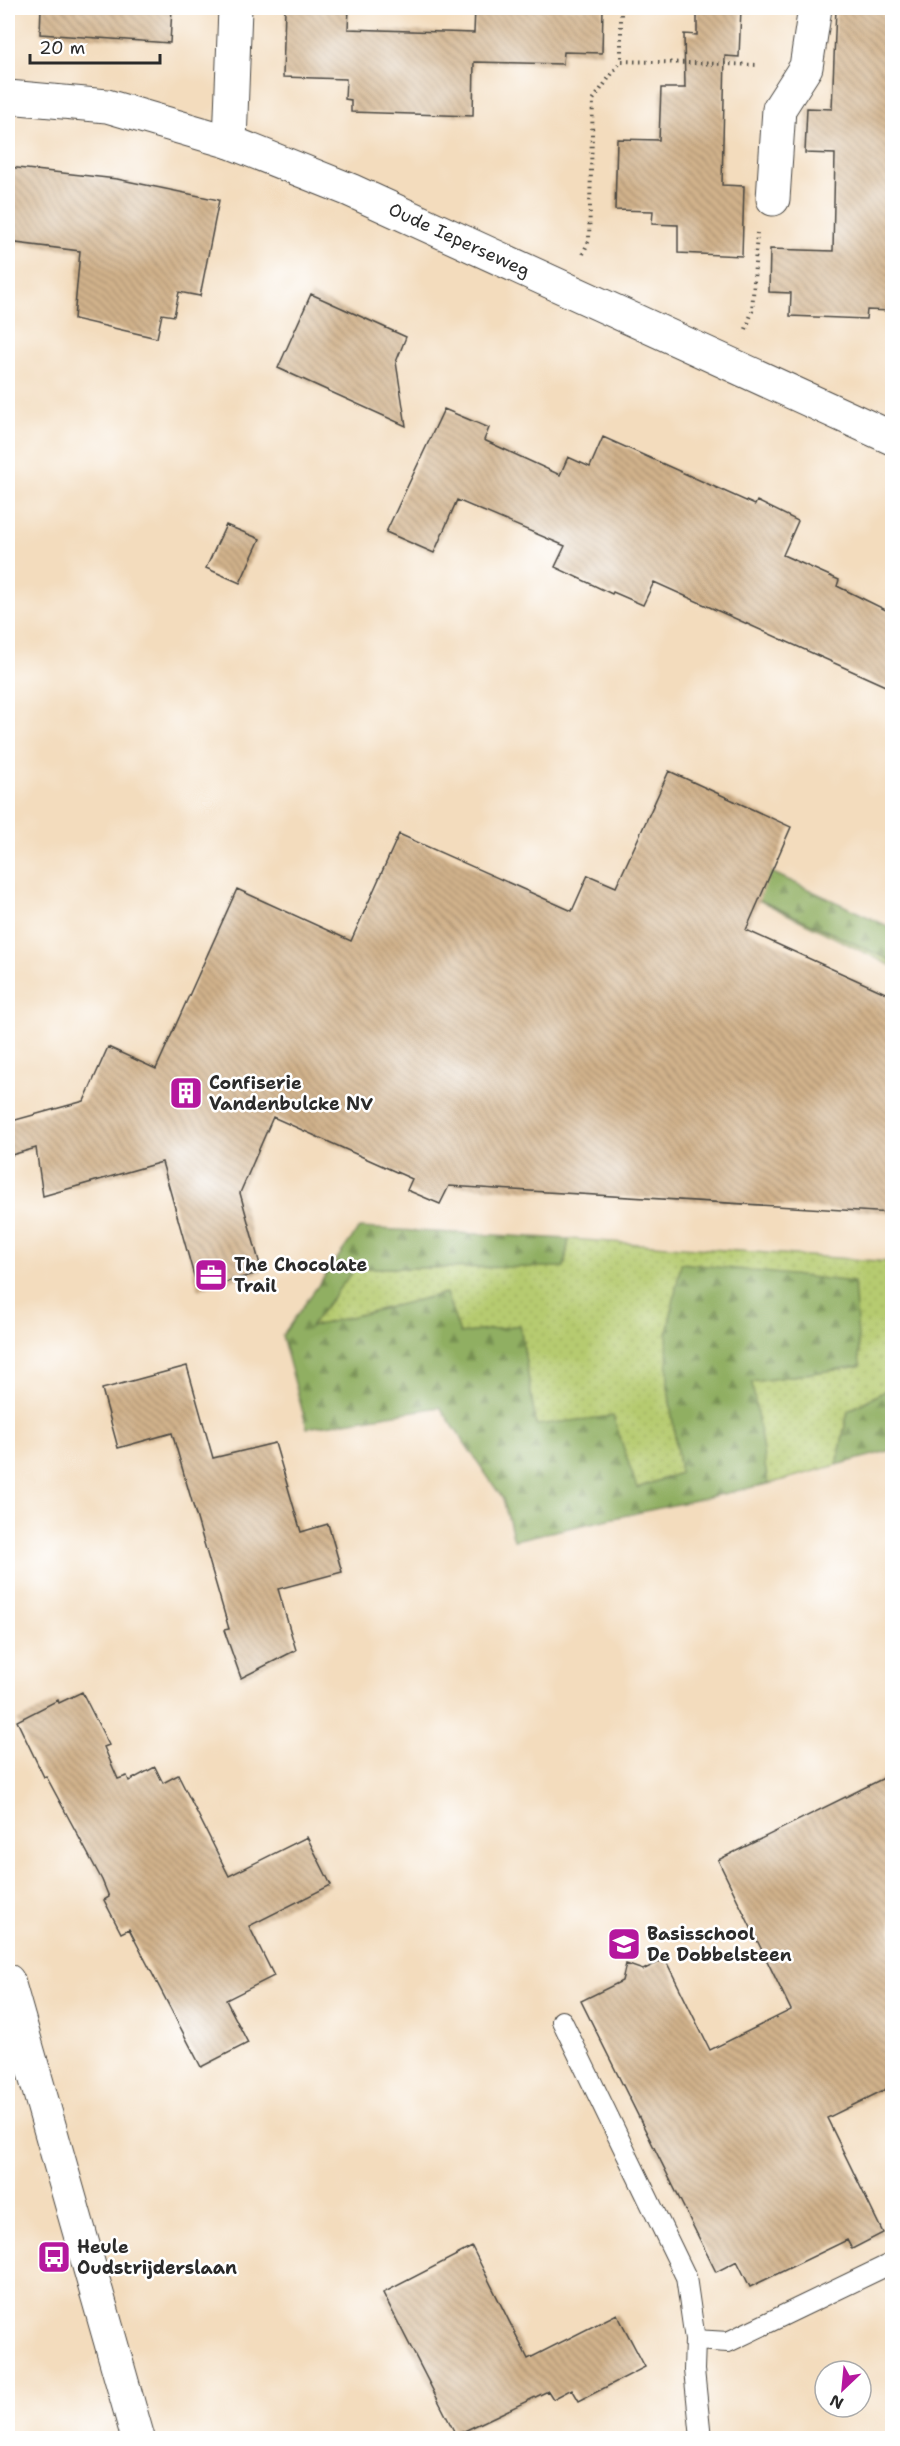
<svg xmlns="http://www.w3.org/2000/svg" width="900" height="2446" viewBox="0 0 900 2446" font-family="'Shantell Sans',sans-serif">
  <defs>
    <pattern id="grass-dots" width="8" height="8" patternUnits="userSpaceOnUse" patternTransform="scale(1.5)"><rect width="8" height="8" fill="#b6cb6f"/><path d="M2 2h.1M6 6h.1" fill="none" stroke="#9dae60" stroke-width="1.8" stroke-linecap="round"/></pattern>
    <pattern id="forest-firs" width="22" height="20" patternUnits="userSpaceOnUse" patternTransform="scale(1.5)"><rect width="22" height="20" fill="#90af62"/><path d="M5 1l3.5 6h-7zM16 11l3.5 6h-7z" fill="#768f51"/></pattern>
    <pattern id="building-back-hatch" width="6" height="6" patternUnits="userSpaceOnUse" patternTransform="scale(1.5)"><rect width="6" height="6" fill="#d1b28b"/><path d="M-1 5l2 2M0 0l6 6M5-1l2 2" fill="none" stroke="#aa9172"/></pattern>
  </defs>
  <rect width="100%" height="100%" fill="#fff"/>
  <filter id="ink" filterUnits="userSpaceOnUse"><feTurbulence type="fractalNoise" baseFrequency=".0167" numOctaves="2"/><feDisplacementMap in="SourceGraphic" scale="12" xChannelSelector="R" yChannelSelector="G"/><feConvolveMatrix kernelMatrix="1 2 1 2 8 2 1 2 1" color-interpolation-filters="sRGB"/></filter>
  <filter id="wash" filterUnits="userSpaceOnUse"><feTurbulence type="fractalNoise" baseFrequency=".008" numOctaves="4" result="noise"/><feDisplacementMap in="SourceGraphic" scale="24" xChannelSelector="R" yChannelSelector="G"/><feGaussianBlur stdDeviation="1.35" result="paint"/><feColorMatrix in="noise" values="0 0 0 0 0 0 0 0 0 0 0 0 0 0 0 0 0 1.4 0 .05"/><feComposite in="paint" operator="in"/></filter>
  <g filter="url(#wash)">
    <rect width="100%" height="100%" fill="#f3dcbd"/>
    <path fill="url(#grass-dots)" stroke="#707b4d" stroke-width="1.5" d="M 736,889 L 892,961 L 892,966 Z
      M 569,1239 L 892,1262 L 892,1391 L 884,1391 L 848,1411 L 837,1465 L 768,1484 L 751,1382 L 860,1366 L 668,1387 L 680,1473 L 637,1488 L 536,1425 L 520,1325 L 460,1334 L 446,1294 L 310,1327 L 354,1268 L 564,1267 Z"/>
    <path fill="url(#forest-firs)" stroke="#5e6d46" stroke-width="1.5" d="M 743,859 L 892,928 L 892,961 L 736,889 Z
      M 359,1228 L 569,1239 L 564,1267 L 355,1268 L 310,1327 L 446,1293 L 460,1334 L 520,1325 L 536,1425 L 613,1416 L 637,1488 L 680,1473 L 668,1387 L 667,1334 L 681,1263 L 854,1282 L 860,1366 L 752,1382 L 768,1484 L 514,1540 L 503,1499 L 440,1407 L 307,1428 L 282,1336 Z
      M 885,1391 L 892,1391 L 892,1450 L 837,1465 L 848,1411 Z"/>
    <g id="blocks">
      <path fill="url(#building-back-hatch)" d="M 41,8 L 172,8 L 170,43 L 40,34 Z
        M 285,8 L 349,8 L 348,29 L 474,33 L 475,8 L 603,8 L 602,53 L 564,52 L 563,64 L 474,62 L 473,116 L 351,112 L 351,100 L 345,99 L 346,79 L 283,77 Z
        M 697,8 L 741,8 L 739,57 L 725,56 L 722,185 L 744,186 L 742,256 L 678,253 L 678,225 L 652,224 L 653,211 L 615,210 L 617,139 L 659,140 L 661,88 L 685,88 L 684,34 L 697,35 Z
        M 836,8 L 892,8 L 892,311 L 867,310 L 866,319 L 790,316 L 791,293 L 769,292 L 770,249 L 833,251 L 835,154 L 805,153 L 807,108 L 832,109 Z
        M 8,167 L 117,179 L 219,200 L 200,296 L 179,292 L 174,316 L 162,314 L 157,338 L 74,319 L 80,251 L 8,242 Z
        M 311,294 L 406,337 L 396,362 L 406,426 L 278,368 Z
        M 444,409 L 489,428 L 484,440 L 560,475 L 568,457 L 590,467 L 603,437 L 755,505 L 757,501 L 798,521 L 783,555 L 839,580 L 837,586 L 892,613 L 892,689 L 654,582 L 643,605 L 613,592 L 612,594 L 555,567 L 565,546 L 457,500 L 434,553 L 386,532 Z
        M 226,525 L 260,539 L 240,583 L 206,568 Z
        M 669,771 L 791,827 L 746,930 L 892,996 L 892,1213 L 449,1186 L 440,1204 L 407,1190 L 412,1179 L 273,1117 L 240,1193 L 262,1272 L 198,1290 L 162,1162 L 43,1196 L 36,1148 L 8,1156 L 8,1122 L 84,1101 L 108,1047 L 156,1069 L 237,889 L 351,941 L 399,834 L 572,911 L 588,875 L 616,887 Z
        M 187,1366 L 213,1458 L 275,1443 L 301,1532 L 328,1524 L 342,1572 L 278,1589 L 296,1650 L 241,1678 L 224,1630 L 229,1629 L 172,1433 L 118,1448 L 102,1389 Z
        M 82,1692 L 109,1745 L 104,1747 L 118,1779 L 127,1776 L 129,1781 L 155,1767 L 163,1783 L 178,1775 L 229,1876 L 307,1837 L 331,1885 L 249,1926 L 274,1976 L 226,2000 L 248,2043 L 201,2067 L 129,1929 L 121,1933 L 104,1900 L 109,1897 L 102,1880 L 46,1776 L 44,1777 L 17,1721 L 58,1700 L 59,1703 Z
        M 892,1774 L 892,2086 L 827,2118 L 883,2233 L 852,2249 L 847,2240 L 750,2287 L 737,2261 L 716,2272 L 581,2001 L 622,1981 L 626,1964 L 643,1970 L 665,1959 L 710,2050 L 791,2010 L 718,1860 Z
        M 472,2247 L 528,2359 L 617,2314 L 645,2367 L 579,2401 L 572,2389 L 553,2399 L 548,2391 L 456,2435 L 383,2293 Z"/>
    </g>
  </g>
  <g filter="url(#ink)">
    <use href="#blocks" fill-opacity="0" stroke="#494641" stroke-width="1.5"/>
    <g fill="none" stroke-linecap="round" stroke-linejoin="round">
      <g stroke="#494641" stroke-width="22">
        <path id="lane" d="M 562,2021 L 686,2277 L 695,2340 L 694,2370 L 701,2438
          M 695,2340 L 728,2342 L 892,2263"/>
      </g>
      <g stroke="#494641" stroke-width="35">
        <g id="street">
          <path id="s1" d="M 8,97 L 107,106 L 230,142 L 350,190 L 892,438"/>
          <path d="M 230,142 L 235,8"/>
          <path d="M 773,199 L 779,109 L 806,67 L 815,8"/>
          <path d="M 8,1981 L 138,2438"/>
        </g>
      </g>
      <path stroke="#494641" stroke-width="4" stroke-dasharray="1.5 4.5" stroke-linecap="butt" d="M 621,8 L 621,61 L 759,65
        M 583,254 L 589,240 L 593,100 L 621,61
        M 746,329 L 752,312 L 757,233"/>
      <use href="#lane" stroke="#fff" stroke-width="20"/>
      <use href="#street" stroke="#fff" stroke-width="33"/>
    </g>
  </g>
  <defs>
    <g id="building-square" transform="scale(1.725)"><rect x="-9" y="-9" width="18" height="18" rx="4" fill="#b5179e" stroke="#fff"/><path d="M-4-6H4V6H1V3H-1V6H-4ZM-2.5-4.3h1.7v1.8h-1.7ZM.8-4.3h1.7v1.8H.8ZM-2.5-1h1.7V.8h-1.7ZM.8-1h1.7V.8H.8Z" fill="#fff"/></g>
    <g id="office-square" transform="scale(1.725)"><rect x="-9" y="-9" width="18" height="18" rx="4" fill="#b5179e" stroke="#fff"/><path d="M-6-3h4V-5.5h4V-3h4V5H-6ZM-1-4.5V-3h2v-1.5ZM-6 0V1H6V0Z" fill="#fff"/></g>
    <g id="school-square" transform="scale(1.725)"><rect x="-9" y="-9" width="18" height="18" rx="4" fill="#b5179e" stroke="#fff"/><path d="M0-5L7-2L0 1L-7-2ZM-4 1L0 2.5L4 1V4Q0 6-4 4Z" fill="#fff"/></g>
    <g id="bus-square" transform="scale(1.725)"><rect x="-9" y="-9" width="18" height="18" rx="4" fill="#b5179e" stroke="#fff"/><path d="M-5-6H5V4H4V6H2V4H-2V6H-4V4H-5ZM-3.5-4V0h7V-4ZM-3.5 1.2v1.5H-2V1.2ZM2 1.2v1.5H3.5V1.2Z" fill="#fff"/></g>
  </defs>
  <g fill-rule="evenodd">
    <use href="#building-square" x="186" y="1093"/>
    <use href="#office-square" x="211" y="1275"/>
    <use href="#school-square" x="624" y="1944"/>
    <use href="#bus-square" x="54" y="2257"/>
  </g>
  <g text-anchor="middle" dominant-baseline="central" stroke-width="5" stroke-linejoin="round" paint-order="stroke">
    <g font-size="18" fill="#2b2b2b" stroke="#fff">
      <text stroke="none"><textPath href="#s1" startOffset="477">Oude Ieperseweg</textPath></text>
    </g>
    <g font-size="18" font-weight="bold" fill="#2b2b2b" stroke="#fff" text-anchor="start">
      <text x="209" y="1083">Confiserie<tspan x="209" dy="21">Vandenbulcke NV</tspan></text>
      <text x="234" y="1265">The Chocolate<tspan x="234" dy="21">Trail</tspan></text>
      <text x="647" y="1934">Basisschool<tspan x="647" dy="21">De Dobbelsteen</tspan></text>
      <text x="77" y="2247">Heule<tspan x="77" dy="21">Oudstrijderslaan</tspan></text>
    </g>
  </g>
  <rect width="900" height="2446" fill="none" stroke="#fff" stroke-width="30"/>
  <g transform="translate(843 2389) rotate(206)"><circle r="28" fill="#ffffff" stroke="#aaaaaa" stroke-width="1.5"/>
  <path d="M0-4.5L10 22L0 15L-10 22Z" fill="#b5179e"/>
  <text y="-9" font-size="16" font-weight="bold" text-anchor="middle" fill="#2b2b2b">N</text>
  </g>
  <path d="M30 54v9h130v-9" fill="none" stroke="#2b2b2b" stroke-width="3"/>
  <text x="39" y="54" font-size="18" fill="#2b2b2b" stroke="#ffffff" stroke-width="4.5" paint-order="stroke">20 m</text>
</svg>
